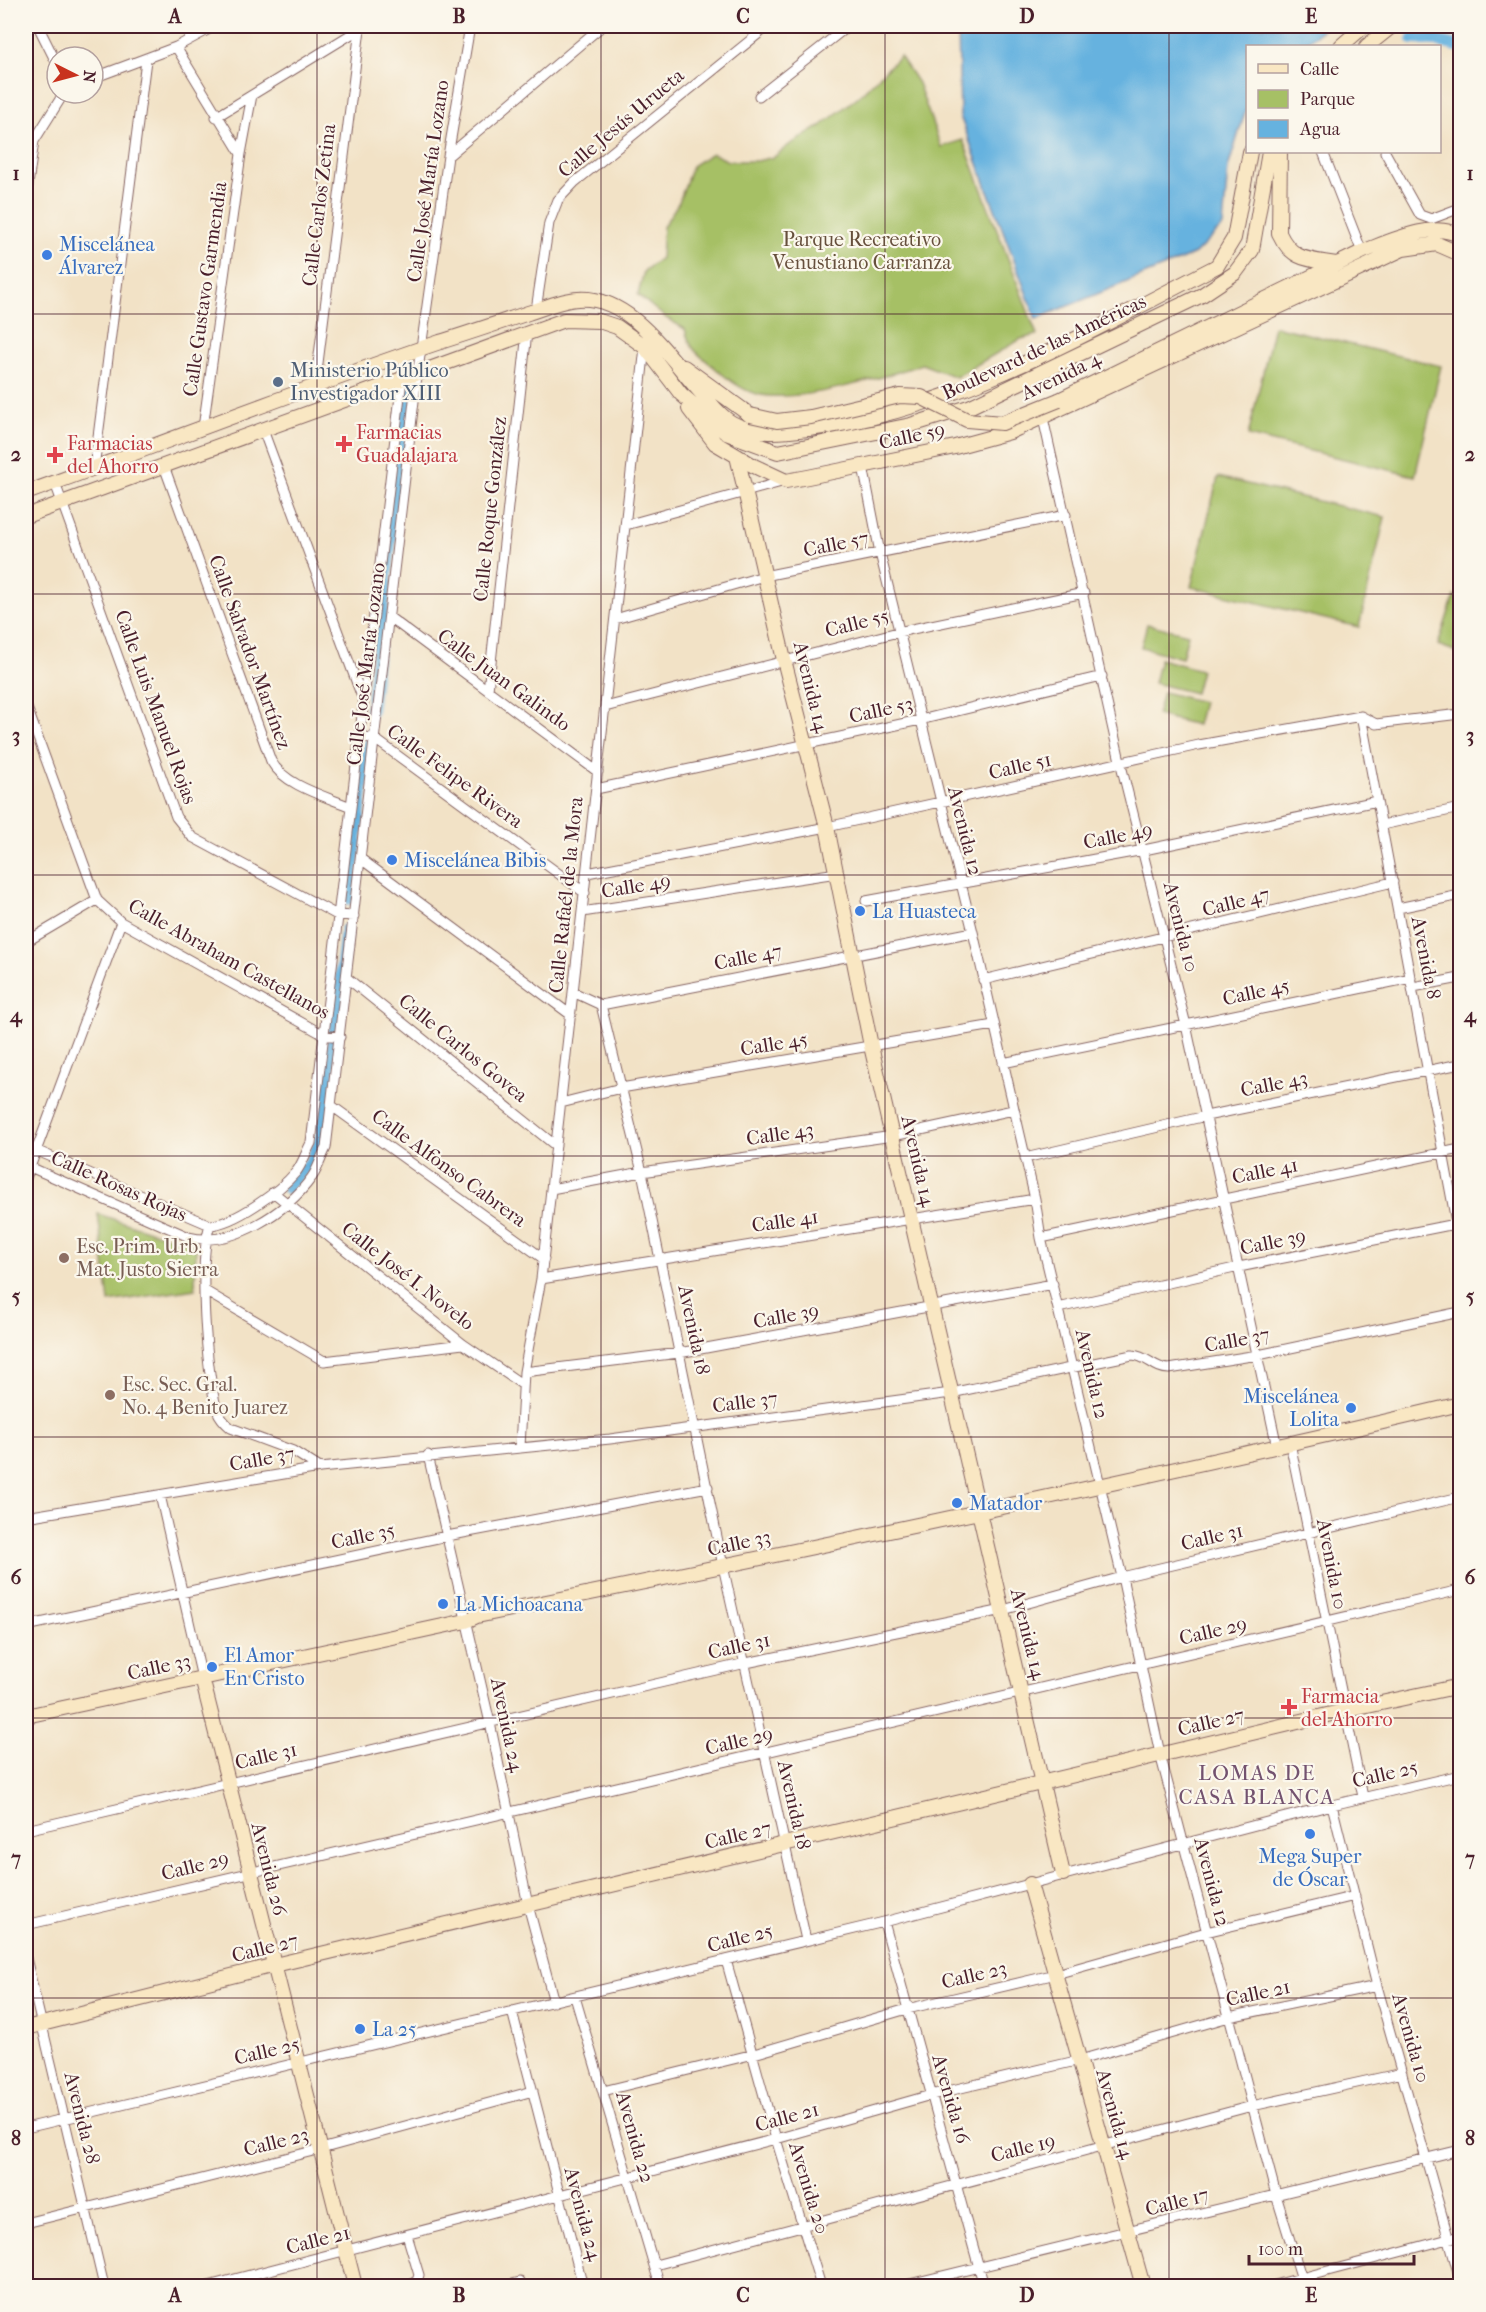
<svg xmlns="http://www.w3.org/2000/svg" width="1486" height="2312" viewBox="0 0 1486 2312" font-family="'IM FELL French Canon',serif">
  <rect width="100%" height="100%" fill="#fbf7ec"/>
  <filter id="ink" filterUnits="userSpaceOnUse"><feTurbulence type="fractalNoise" baseFrequency=".0167" numOctaves="2"/><feDisplacementMap in="SourceGraphic" scale="12" xChannelSelector="R" yChannelSelector="G"/><feConvolveMatrix kernelMatrix="1 2 1 2 8 2 1 2 1" color-interpolation-filters="sRGB"/></filter>
  <filter id="wash" filterUnits="userSpaceOnUse"><feTurbulence type="fractalNoise" baseFrequency=".008" numOctaves="4" result="noise"/><feDisplacementMap in="SourceGraphic" scale="24" xChannelSelector="R" yChannelSelector="G"/><feGaussianBlur stdDeviation="1.35" result="paint"/><feColorMatrix in="noise" values="0 0 0 0 0 0 0 0 0 0 0 0 0 0 0 0 0 1.4 0 .05"/><feComposite in="paint" operator="in"/></filter>
  <g filter="url(#wash)">
    <rect width="100%" height="100%" fill="#f2e2c6"/>
    <path fill="#a6c065" stroke="#787048" stroke-width="1.5" d="M 900,56 L 918,83 L 941,147 L 963,140 L 1037,335 L 1021,339 L 956,377 L 922,364 C 882,378 802,402 761,395 C 744,392 726,378 714,367 C 698,354 690,350 685,329 L 666,318 L 638,295 L 644,271 L 661,258 L 663,227 L 679,202 L 692,166 L 712,153 L 728,161 L 757,161 L 774,157 L 789,145 L 821,126 L 860,95 Z
      M 1274,326 L 1441,366 L 1415,476 L 1248,436 Z
      M 1218,477 L 1385,517 L 1359,627 L 1191,587 Z
      M 1454,596 L 1460,598 L 1460,653 L 1438,645 Z
      M 1147,624 L 1188,634 L 1182,658 L 1141,647 Z
      M 1160,659 L 1201,670 L 1195,693 L 1154,683 Z
      M 1163,692 L 1203,702 L 1197,725 L 1157,715 Z
      M 98,1214 L 196,1246 L 195,1289 L 109,1302 Z"/>
    <path fill="#66b2df" stroke="#586885" stroke-width="1.5" d="M 958,26 L 1327,26 L 1302,46 L 1248,46 L 1247,106 L 1228,168 L 1223,226 L 1195,254 L 1036,319 L 960,116 Z"/>
    <g fill="none" stroke-linecap="round" stroke-linejoin="round">
      <path stroke="#66b2df" stroke-width="12" d="M 1413,39 L 1434,40 L 1460,47
        M 371,711 L 408,388
        M 349,899 L 368,744
        M 288,1189 L 311,1161 L 321,1138 L 346,930"/>
    </g>
  </g>
  <g filter="url(#ink)">
    <g fill="none" stroke-linecap="round" stroke-linejoin="round">
      <g stroke="#856361" stroke-width="11">
        <path id="street" d="M 38,26 L 57,64
          M 446,26 L 469,29
          M 176,47 L 241,154
          M 93,78 L 176,47 L 215,26
          M 759,96 L 848,26
          M 216,117 L 363,27
          M 1323,152 L 1362,252
          M 1385,152 L 1420,215 L 1431,219 L 1460,208
          M 448,156 L 602,26
          M 26,199 L 34,141 L 64,93
          M 536,310 L 549,223 L 558,200 L 575,182 L 768,26
          M 315,387 L 360,29
          M 1043,418 L 1120,761 L 1186,1025 L 1277,1447
          M 203,428 L 241,154 L 252,95
          M 263,430 L 362,697
          M 164,466 L 271,761 C 285,786 325,796 351,807
          M 863,466 L 880,553 L 973,932 L 1035,1199 L 1041,1238 L 1122,1577 L 1160,1754 L 1276,2195 L 1304,2286
          M 94,468 L 146,60
          M 55,483 L 176,817 L 192,837 L 337,915 L 354,916
          M 626,525 L 785,481
          M 389,617 L 598,772
          M 615,619 L 764,576 L 1066,515
          M 488,690 L 527,332
          M 26,705 L 97,900 L 121,922 L 324,1035 L 340,1037
          M 605,707 L 898,632 L 1084,593
          M 1361,716 L 1460,1243
          M 360,736 L 375,739 L 585,893
          M 596,789 L 920,720 L 1102,676
          M 1382,825 L 1460,808
          M 361,859 L 571,1015
          M 587,873 L 827,827 L 1199,745 L 1361,716 L 1376,724 L 1460,714
          M 866,901 L 1144,850 L 1377,801
          M 1398,908 L 1460,895
          M 582,912 L 837,873
          M 26,942 L 97,900
          M 347,978 L 556,1146
          M 983,980 L 1393,882
          M 1413,987 L 1460,978
          M 573,992 L 601,1005 L 642,1172 L 723,1566 L 806,1940
          M 601,1005 L 973,932
          M 1003,1063 L 1411,978
          M 561,1103 L 621,1088 L 994,1025
          M 332,1106 L 544,1259
          M 26,1146 L 210,1225 C 234,1224 280,1191 296,1172 C 302,1165 306,1152 311,1143 L 405,354
          M 1025,1158 L 1206,1116 L 1460,1064
          M 30,1167 L 189,1237 C 232,1248 287,1212 312,1177 C 318,1169 321,1157 326,1148 L 416,384 L 448,156 L 470,26
          M 26,1178 L 121,922
          M 551,1189 L 642,1172 L 893,1136 L 1013,1110
          M 273,1192 L 463,1344 L 523,1385
          M 210,1225 C 198,1259 206,1374 217,1410 C 220,1418 225,1423 231,1428 L 293,1451 L 320,1468
          M 1041,1238 L 1460,1149
          M 541,1279 L 1035,1199
          M 205,1291 L 324,1361 L 463,1344
          M 1058,1308 L 1239,1267 L 1460,1223
          M 524,1372 L 679,1353 L 1053,1284
          M 1290,1443 L 1363,1797
          M 520,1447 L 524,1372 L 541,1279 L 645,347
          M 428,1455 L 490,1723 L 528,1905 L 554,2002
          M 160,1495 L 202,1678
          M 26,1517 L 320,1468 L 610,1439 L 951,1393 L 1132,1355 C 1148,1356 1154,1369 1169,1369 L 1258,1355 L 1460,1312
          M 26,1626 L 447,1536 L 708,1487
          M 1332,1805 L 1377,1986 L 1460,2279
          M 26,1830 L 746,1663 L 1003,1610 L 1122,1577 L 1460,1497
          M 884,1922 L 984,2286
          M 26,1925 L 1460,1590
          M 26,1958 L 104,2286
          M 726,1960 L 776,2139 L 821,2286
          M 575,1997 L 660,2286
          M 512,2011 L 583,2286
          M 603,2091 L 754,2054 L 907,2009 L 1056,1974 L 1206,1932 L 1355,1896
          M 26,2128 L 884,1922 L 1332,1805 L 1460,1775
          M 26,2223 L 321,2149 L 533,2091
          M 655,2265 L 1252,2106 L 1402,2073
          M 208,2286 L 776,2139 L 931,2095 L 1080,2060 L 1229,2017 L 1377,1986
          M 407,2286 L 417,2281 L 419,2275 L 407,2235
          M 504,2286 L 520,2282
          M 901,2286 L 1460,2150
          M 1271,2286 L 1460,2236"/>
      </g>
      <g stroke="#856361" stroke-width="16">
        <path id="secondary" d="M 1341,46 L 1364,26
          M 1367,46 L 1392,26
          M 1280,152 L 1279,233 C 1292,261 1308,259 1336,264
          M 684,367 L 750,415
          M 1059,400 L 1362,252 C 1389,242 1433,220 1460,236
          M 689,409 L 715,443 L 754,466 L 786,481 L 808,477 L 955,447 L 1010,432 L 1403,249 L 1437,244 L 1460,254
          M 737,456 L 784,660 L 827,827 L 871,1046 L 1063,1874
          M 26,493 C 164,443 301,389 440,342 C 469,333 498,323 528,313 C 544,308 561,300 578,299 C 632,295 671,361 704,396 C 712,405 721,417 732,423 C 755,436 785,432 809,429 C 955,411 1088,332 1217,266 L 1234,238 L 1250,152
          M 26,516 L 564,320 L 599,321 L 617,327 L 645,347 L 681,394 L 726,433 L 778,452 L 911,425 L 969,407 L 1202,295 L 1235,273 L 1252,250 L 1269,152
          M 202,1678 L 355,2286
          M 26,1716 L 466,1621 L 477,1616 C 805,1550 1134,1481 1460,1404
          M 1030,1884 L 1143,2286
          M 26,2028 L 283,1963 L 1344,1711 L 1460,1686"/>
      </g>
      <use href="#street" stroke="#fff" stroke-width="9"/>
      <use href="#secondary" stroke="#f9e7c3" stroke-width="14"/>
      <g stroke="#856361" stroke-width="16" stroke-linecap="butt">
        <path id="secondary-bridge" d="M 750,415 L 777,421 L 811,417 L 900,396 L 921,397 L 967,420 L 1002,423 L 1059,400"/>
      </g>
      <use href="#secondary-bridge" stroke="#f9e7c3" stroke-width="14"/>
    </g>
  </g>
  <path fill="none" stroke="#4a1f2b" stroke-width="1.5" stroke-opacity="0.55" d="M 317,26 L 317,2286M 601,26 L 601,2286M 885,26 L 885,2286M 1169,26 L 1169,2286M 26,314 L 1460,314M 26,594 L 1460,594M 26,875 L 1460,875M 26,1156 L 1460,1156M 26,1437 L 1460,1437M 26,1718 L 1460,1718M 26,1998 L 1460,1998"/>
  <g fill="#3f7fe0" stroke="#fbf7ec" stroke-width="2">
    <circle cx="47" cy="255" r="6"/>
    <circle cx="392" cy="860" r="6"/>
    <circle cx="860" cy="911" r="6"/>
    <circle cx="1351" cy="1408" r="6"/>
    <circle cx="957" cy="1503" r="6"/>
    <circle cx="443" cy="1604" r="6"/>
    <circle cx="212" cy="1667" r="6"/>
    <circle cx="1310" cy="1834" r="6"/>
    <circle cx="360" cy="2029" r="6"/>
  </g>
  <circle fill="#5c6f8a" stroke="#fbf7ec" stroke-width="2" cx="278" cy="382" r="6"/>
  <g fill="#e0444e" stroke="#fbf7ec" stroke-width="2">
    <path d="M341 435h6v6h6v6h-6v6h-6v-6h-6v-6h6z"/>
    <path d="M52 446h6v6h6v6h-6v6h-6v-6h-6v-6h6z"/>
    <path d="M1286 1698h6v6h6v6h-6v6h-6v-6h-6v-6h6z"/>
  </g>
  <g fill="#8d6e63" stroke="#fbf7ec" stroke-width="2">
    <circle cx="64" cy="1258" r="6"/>
    <circle cx="110" cy="1395" r="6"/>
  </g>
  <g text-anchor="middle" dominant-baseline="central" stroke-width="4.5" stroke-linejoin="round" paint-order="stroke">
    <g font-size="20" fill="#4a1f2b" stroke="#fbf7ec">
      <text transform="translate(621 123) rotate(-40)">Calle Jesús Urueta</text>
      <text transform="translate(428 181) rotate(-82)">Calle José María Lozano</text>
      <text transform="translate(319 205) rotate(-83)">Calle Carlos Zetina</text>
      <text transform="translate(205 289) rotate(-82)">Calle Gustavo Garmendia</text>
      <text transform="translate(1044 347) rotate(-25)">Boulevard de las Américas</text>
      <text transform="translate(1061 376) rotate(-26)">Avenida 4</text>
      <text transform="translate(912 436) rotate(-12)">Calle 59</text>
      <text transform="translate(490 509) rotate(-84)">Calle Roque González</text>
      <text transform="translate(836 544) rotate(-11)">Calle 57</text>
      <text transform="translate(857 623) rotate(-14)">Calle 55</text>
      <text transform="translate(250 652) rotate(70)">Calle Salvador Martínez</text>
      <text transform="translate(366 664) rotate(-83)">Calle José María Lozano</text>
      <text transform="translate(504 680) rotate(36)">Calle Juan Galindo</text>
      <text transform="translate(811 687) rotate(76)">Avenida 14</text>
      <text transform="translate(156 707) rotate(70)">Calle Luis Manuel Rojas</text>
      <text transform="translate(881 710) rotate(-12)">Calle 53</text>
      <text transform="translate(1020 766) rotate(-13)">Calle 51</text>
      <text transform="translate(455 776) rotate(36)">Calle Felipe Rivera</text>
      <text transform="translate(965 831) rotate(76)">Avenida 12</text>
      <text transform="translate(1118 836) rotate(-11)">Calle 49</text>
      <text transform="translate(636 886) rotate(-9)">Calle 49</text>
      <text transform="translate(566 895) rotate(-84)">Calle Rafaél de la Mora</text>
      <text transform="translate(1236 902) rotate(-14)">Calle 47</text>
      <text transform="translate(1181 927) rotate(76)">Avenida 10</text>
      <text transform="translate(748 957) rotate(-11)">Calle 47</text>
      <text transform="translate(1426 958) rotate(79)">Avenida 8</text>
      <text transform="translate(229 959) rotate(29)">Calle Abraham Castellanos</text>
      <text transform="translate(1256 992) rotate(-12)">Calle 45</text>
      <text transform="translate(774 1044) rotate(-9)">Calle 45</text>
      <text transform="translate(463 1048) rotate(39)">Calle Carlos Govea</text>
      <text transform="translate(1274 1084) rotate(-11)">Calle 43</text>
      <text transform="translate(780 1134) rotate(-8)">Calle 43</text>
      <text transform="translate(918 1161) rotate(77)">Avenida 14</text>
      <text transform="translate(449 1168) rotate(36)">Calle Alfonso Cabrera</text>
      <text transform="translate(1265 1171) rotate(-11)">Calle 41</text>
      <text transform="translate(119 1186) rotate(24)">Calle Rosas Rojas</text>
      <text transform="translate(785 1221) rotate(-8)">Calle 41</text>
      <text transform="translate(1273 1242) rotate(-11)">Calle 39</text>
      <text transform="translate(408 1276) rotate(38)">Calle José I. Novelo</text>
      <text transform="translate(786 1316) rotate(-10)">Calle 39</text>
      <text transform="translate(694 1330) rotate(78)">Avenida 18</text>
      <text transform="translate(1237 1340) rotate(-10)">Calle 37</text>
      <text transform="translate(1092 1374) rotate(77)">Avenida 12</text>
      <text transform="translate(745 1402) rotate(-7)">Calle 37</text>
      <text transform="translate(262 1459) rotate(-10)">Calle 37</text>
      <text transform="translate(363 1536) rotate(-12)">Calle 35</text>
      <text transform="translate(1212 1537) rotate(-13)">Calle 31</text>
      <text transform="translate(739 1543) rotate(-12)">Calle 33</text>
      <text transform="translate(1332 1564) rotate(79)">Avenida 10</text>
      <text transform="translate(1213 1631) rotate(-13)">Calle 29</text>
      <text transform="translate(1028 1634) rotate(76)">Avenida 14</text>
      <text transform="translate(739 1646) rotate(-12)">Calle 31</text>
      <text transform="translate(159 1667) rotate(-12)">Calle 33</text>
      <text transform="translate(1211 1722) rotate(-13)">Calle 27</text>
      <text transform="translate(507 1725) rotate(78)">Avenida 24</text>
      <text transform="translate(739 1741) rotate(-13)">Calle 29</text>
      <text transform="translate(266 1756) rotate(-13)">Calle 31</text>
      <text transform="translate(1385 1774) rotate(-13)">Calle 25</text>
      <text transform="translate(794 1805) rotate(77)">Avenida 18</text>
      <text transform="translate(738 1835) rotate(-13)">Calle 27</text>
      <text transform="translate(195 1866) rotate(-14)">Calle 29</text>
      <text transform="translate(269 1869) rotate(76)">Avenida 26</text>
      <text transform="translate(1212 1882) rotate(75)">Avenida 12</text>
      <text transform="translate(740 1938) rotate(-14)">Calle 25</text>
      <text transform="translate(265 1948) rotate(-14)">Calle 27</text>
      <text transform="translate(974 1975) rotate(-13)">Calle 23</text>
      <text transform="translate(1258 1993) rotate(-12)">Calle 21</text>
      <text transform="translate(1411 2038) rotate(74)">Avenida 10</text>
      <text transform="translate(267 2051) rotate(-13)">Calle 25</text>
      <text transform="translate(951 2099) rotate(74)">Avenida 16</text>
      <text transform="translate(1115 2114) rotate(74)">Avenida 14</text>
      <text transform="translate(787 2117) rotate(-15)">Calle 21</text>
      <text transform="translate(82 2118) rotate(76)">Avenida 28</text>
      <text transform="translate(635 2137) rotate(74)">Avenida 22</text>
      <text transform="translate(276 2142) rotate(-14)">Calle 23</text>
      <text transform="translate(1023 2148) rotate(-14)">Calle 19</text>
      <text transform="translate(809 2188) rotate(73)">Avenida 20</text>
      <text transform="translate(1177 2202) rotate(-14)">Calle 17</text>
      <text transform="translate(583 2214) rotate(75)">Avenida 24</text>
      <text transform="translate(318 2240) rotate(-14)">Calle 21</text>
    </g>
    <g font-size="20" fill="#664f3c" stroke="#fbf7ec">
      <text x="862" y="239">Parque Recreativo<tspan x="862" dy="23">Venustiano Carranza</tspan></text>
    </g>
    <g font-size="20" fill="#366cbe" stroke="#fbf7ec" text-anchor="start">
      <text x="59" y="244">Miscelánea<tspan x="59" dy="23">Álvarez</tspan></text>
      <text x="404" y="860">Miscelánea Bibis</text>
      <text x="872" y="911">La Huasteca</text>
      <text x="1339" y="1396" text-anchor="end">Miscelánea<tspan x="1339" dy="23">Lolita</tspan></text>
      <text x="969" y="1503">Matador</text>
      <text x="455" y="1604">La Michoacana</text>
      <text x="224" y="1655">El Amor<tspan x="224" dy="23">En Cristo</tspan></text>
      <text x="1310" y="1856" text-anchor="middle">Mega Super<tspan x="1310" dy="23">de Óscar</tspan></text>
      <text x="372" y="2029">La 25</text>
    </g>
    <g font-size="20" fill="#4e5e75" stroke="#fbf7ec" text-anchor="start">
      <text x="290" y="370">Ministerio Público<tspan x="290" dy="23">Investigador XIII</tspan></text>
    </g>
    <g font-size="20" fill="#be3a42" stroke="#fbf7ec" text-anchor="start">
      <text x="356" y="432">Farmacias<tspan x="356" dy="23">Guadalajara</tspan></text>
      <text x="67" y="443">Farmacias<tspan x="67" dy="23">del Ahorro</tspan></text>
      <text x="1301" y="1696">Farmacia<tspan x="1301" dy="23">del Ahorro</tspan></text>
    </g>
    <g font-size="20" fill="#785e54" stroke="#fbf7ec" text-anchor="start">
      <text x="76" y="1246">Esc. Prim. Urb.<tspan x="76" dy="23">Mat. Justo Sierra</tspan></text>
      <text x="122" y="1384">Esc. Sec. Gral.<tspan x="122" dy="23">No. 4 Benito Juarez</tspan></text>
    </g>
    <g font-size="21" letter-spacing="1.5" fill="#73526f" stroke="#fbf7ec">
      <text x="1257" y="1773">LOMAS DE<tspan x="1257" dy="24">CASA BLANCA</tspan></text>
    </g>
  </g>
  <rect width="1486" height="2312" fill="none" stroke="#fbf7ec" stroke-width="66"/>
  <rect x="1246" y="45" width="195" height="108" fill="#fbf7ec" stroke="#b4a19f" stroke-width="1.5"/>
  <rect x="1258" y="64" width="30" height="9" fill="#f9e7c3" stroke="#b4a19f" stroke-width="1.5"/>
  <text x="1300" y="75" font-size="18" fill="#4a1f2b">Calle</text>
  <rect x="1258" y="90" width="30" height="18" fill="#a6c065" stroke="#b4a19f" stroke-width="1.5"/>
  <text x="1300" y="105" font-size="18" fill="#4a1f2b">Parque</text>
  <rect x="1258" y="120" width="30" height="18" fill="#66b2df" stroke="#b4a19f" stroke-width="1.5"/>
  <text x="1300" y="135" font-size="18" fill="#4a1f2b">Agua</text>
  <g transform="translate(75 75) rotate(96)"><circle r="28" fill="#fbf7ec" stroke="#b4a19f" stroke-width="1.5"/>
  <path d="M0-4.5L10 22L0 15L-10 22Z" fill="#c8321e"/>
  <text y="-9" font-size="16" font-weight="bold" text-anchor="middle" fill="#4a1f2b">N</text>
  </g>
  <path d="M1249 2255v9h165v-9" fill="none" stroke="#4a1f2b" stroke-width="3"/>
  <text x="1258" y="2255" font-size="18" fill="#4a1f2b" stroke="#fbf7ec" stroke-width="4.5" paint-order="stroke">100 m</text>
  <rect x="33" y="33" width="1420" height="2246" fill="none" stroke="#4a1f2b" stroke-width="2"/>
  <g font-size="20" text-anchor="middle" font-weight="bold" fill="#4a1f2b">
    <text x="175" y="23">A</text>
    <text x="459" y="23">B</text>
    <text x="743" y="23">C</text>
    <text x="1027" y="23">D</text>
    <text x="1311" y="23">E</text>
    <text x="16" y="180">1</text>
    <text x="1470" y="180">1</text>
    <text x="16" y="461">2</text>
    <text x="1470" y="461">2</text>
    <text x="16" y="742">3</text>
    <text x="1470" y="742">3</text>
    <text x="16" y="1022">4</text>
    <text x="1470" y="1022">4</text>
    <text x="16" y="1303">5</text>
    <text x="1470" y="1303">5</text>
    <text x="16" y="1584">6</text>
    <text x="1470" y="1584">6</text>
    <text x="16" y="1865">7</text>
    <text x="1470" y="1865">7</text>
    <text x="16" y="2145">8</text>
    <text x="1470" y="2145">8</text>
    <text x="175" y="2302">A</text>
    <text x="459" y="2302">B</text>
    <text x="743" y="2302">C</text>
    <text x="1027" y="2302">D</text>
    <text x="1311" y="2302">E</text>
  </g>
</svg>
